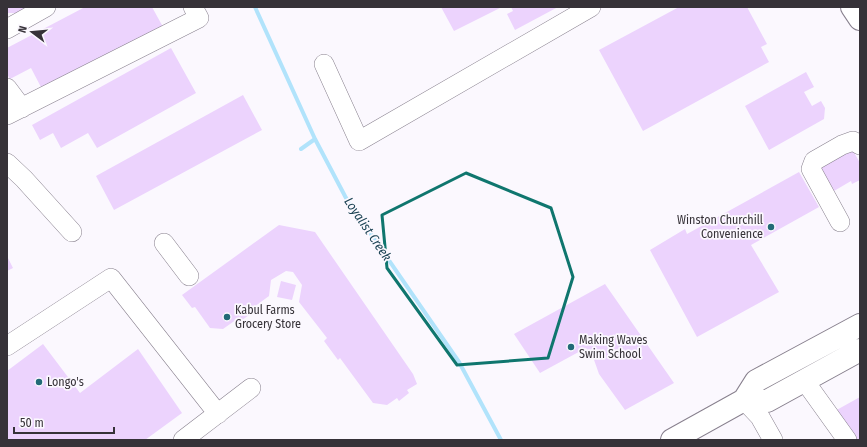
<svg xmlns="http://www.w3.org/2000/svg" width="867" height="447" viewBox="0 0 867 447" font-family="'Fira Sans Condensed',sans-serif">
  <rect width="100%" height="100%" fill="#fbf8fe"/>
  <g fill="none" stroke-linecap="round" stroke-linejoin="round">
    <path stroke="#b1e3fb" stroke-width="4" d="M 255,7 L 315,139 L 346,198 L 459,362 L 501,440
      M 301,149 L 315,139"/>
  </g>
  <path fill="#ecd3fd" d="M 7,7 L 30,7 L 20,13 L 7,13 Z
    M 85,7 L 152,7 L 163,27 L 43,91 L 31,68 L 10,79 L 7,74 L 7,48 Z
    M 441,7 L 502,7 L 454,31 Z
    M 511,7 L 558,7 L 515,30 L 507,14 L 513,11 Z
    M 679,7 L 747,7 L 767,44 L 761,47 L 769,62 L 643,131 L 599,50 Z
    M 171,48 L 196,93 L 97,148 L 88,133 L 61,148 L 53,133 L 40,140 L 32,125 Z
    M 806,72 L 814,87 L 804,92 L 812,106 L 821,101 L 825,108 L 824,119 L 769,150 L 745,106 Z
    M 243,95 L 262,130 L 114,210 L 96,176 Z
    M 850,145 L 860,163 L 860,180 L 852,184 L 851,181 L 834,191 L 817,163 Z
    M 799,172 L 819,207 L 751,245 L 779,292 L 697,337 L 650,250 L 685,229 L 687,234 Z
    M 279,225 L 315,232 L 413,374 L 417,384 L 407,390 L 409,393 L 399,401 L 397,398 L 387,405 L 373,403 L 340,358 L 338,360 L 324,341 L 327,338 L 299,302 L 302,285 L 293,272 L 286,271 L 271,280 L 269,296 L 250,310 L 252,313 L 242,320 L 240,317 L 223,329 L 210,328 L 195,307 L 192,308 L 182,295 Z
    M 7,256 L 13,268 L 7,271 Z
    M 281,281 L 296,285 L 292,300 L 277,297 Z
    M 605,284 L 674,383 L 625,410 L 599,374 L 593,357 L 586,348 L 540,373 L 514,334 Z
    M 43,344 L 80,393 L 138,349 L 182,413 L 145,440 L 7,440 L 7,371 Z
    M 860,397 L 860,440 L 853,440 L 833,412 Z"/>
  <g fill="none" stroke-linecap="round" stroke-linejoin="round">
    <g stroke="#88808e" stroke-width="20">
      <path id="minor" d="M 7,29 L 46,7
        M 324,64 L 359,141 L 591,7
        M 7,88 L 22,108
        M 7,115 L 199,18 L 193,7
        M 7,163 L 24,179 L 72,232
        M 840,222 L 811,169 L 814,161 L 842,145 L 853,141 L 860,145
        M 164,243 L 189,276
        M 7,346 L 111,278 L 218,414
        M 804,380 L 847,440
        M 744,400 L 760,417 L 773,440
        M 183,440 L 251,388"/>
    </g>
    <g stroke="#88808e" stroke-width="24">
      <path id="major" d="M 852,7 L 860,19
        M 744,400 L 767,401 L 860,350
        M 672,440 L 744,400 L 756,381 L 860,325"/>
    </g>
    <use href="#minor" stroke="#fff" stroke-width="19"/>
    <use href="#major" stroke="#fff" stroke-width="22"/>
  </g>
  <path fill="none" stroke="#0f766e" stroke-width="3" stroke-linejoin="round" d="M 466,173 L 551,208 L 573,277 L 548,358 L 457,365 L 387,268 L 382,215 Z"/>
  <g fill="#226a77" stroke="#fbf8fe" stroke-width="1.5">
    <circle cx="771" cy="227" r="4"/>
    <circle cx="227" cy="317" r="4"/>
    <circle cx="571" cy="347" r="4"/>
    <circle cx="39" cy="382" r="4"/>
  </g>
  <g text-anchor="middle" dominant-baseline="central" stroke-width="3.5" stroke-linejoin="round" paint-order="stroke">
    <g font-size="12" fill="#363238" stroke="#fbf8fe" text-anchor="start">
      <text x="763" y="220" text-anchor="end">Winston Churchill<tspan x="763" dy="14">Convenience</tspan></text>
      <text x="235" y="310">Kabul Farms<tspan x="235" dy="14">Grocery Store</tspan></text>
      <text x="579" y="340">Making Waves<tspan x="579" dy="14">Swim School</tspan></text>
      <text x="47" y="382">Longo's</text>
    </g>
    <g font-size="13" font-style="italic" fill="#1c4354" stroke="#fbf8fe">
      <text transform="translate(368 229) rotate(56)">Loyalist Creek</text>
    </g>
  </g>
  <rect width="867" height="447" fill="none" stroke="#363238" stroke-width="16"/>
  <g transform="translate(32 32) rotate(286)" stroke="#fbf8fe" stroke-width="3" paint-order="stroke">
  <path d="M0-3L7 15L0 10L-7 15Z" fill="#363238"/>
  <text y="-6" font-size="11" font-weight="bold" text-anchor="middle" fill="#363238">N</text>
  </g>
  <path d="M14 427v6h100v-6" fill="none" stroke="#363238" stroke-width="2"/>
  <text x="20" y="427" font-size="12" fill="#363238" stroke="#fbf8fe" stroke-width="3" paint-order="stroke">50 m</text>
</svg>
